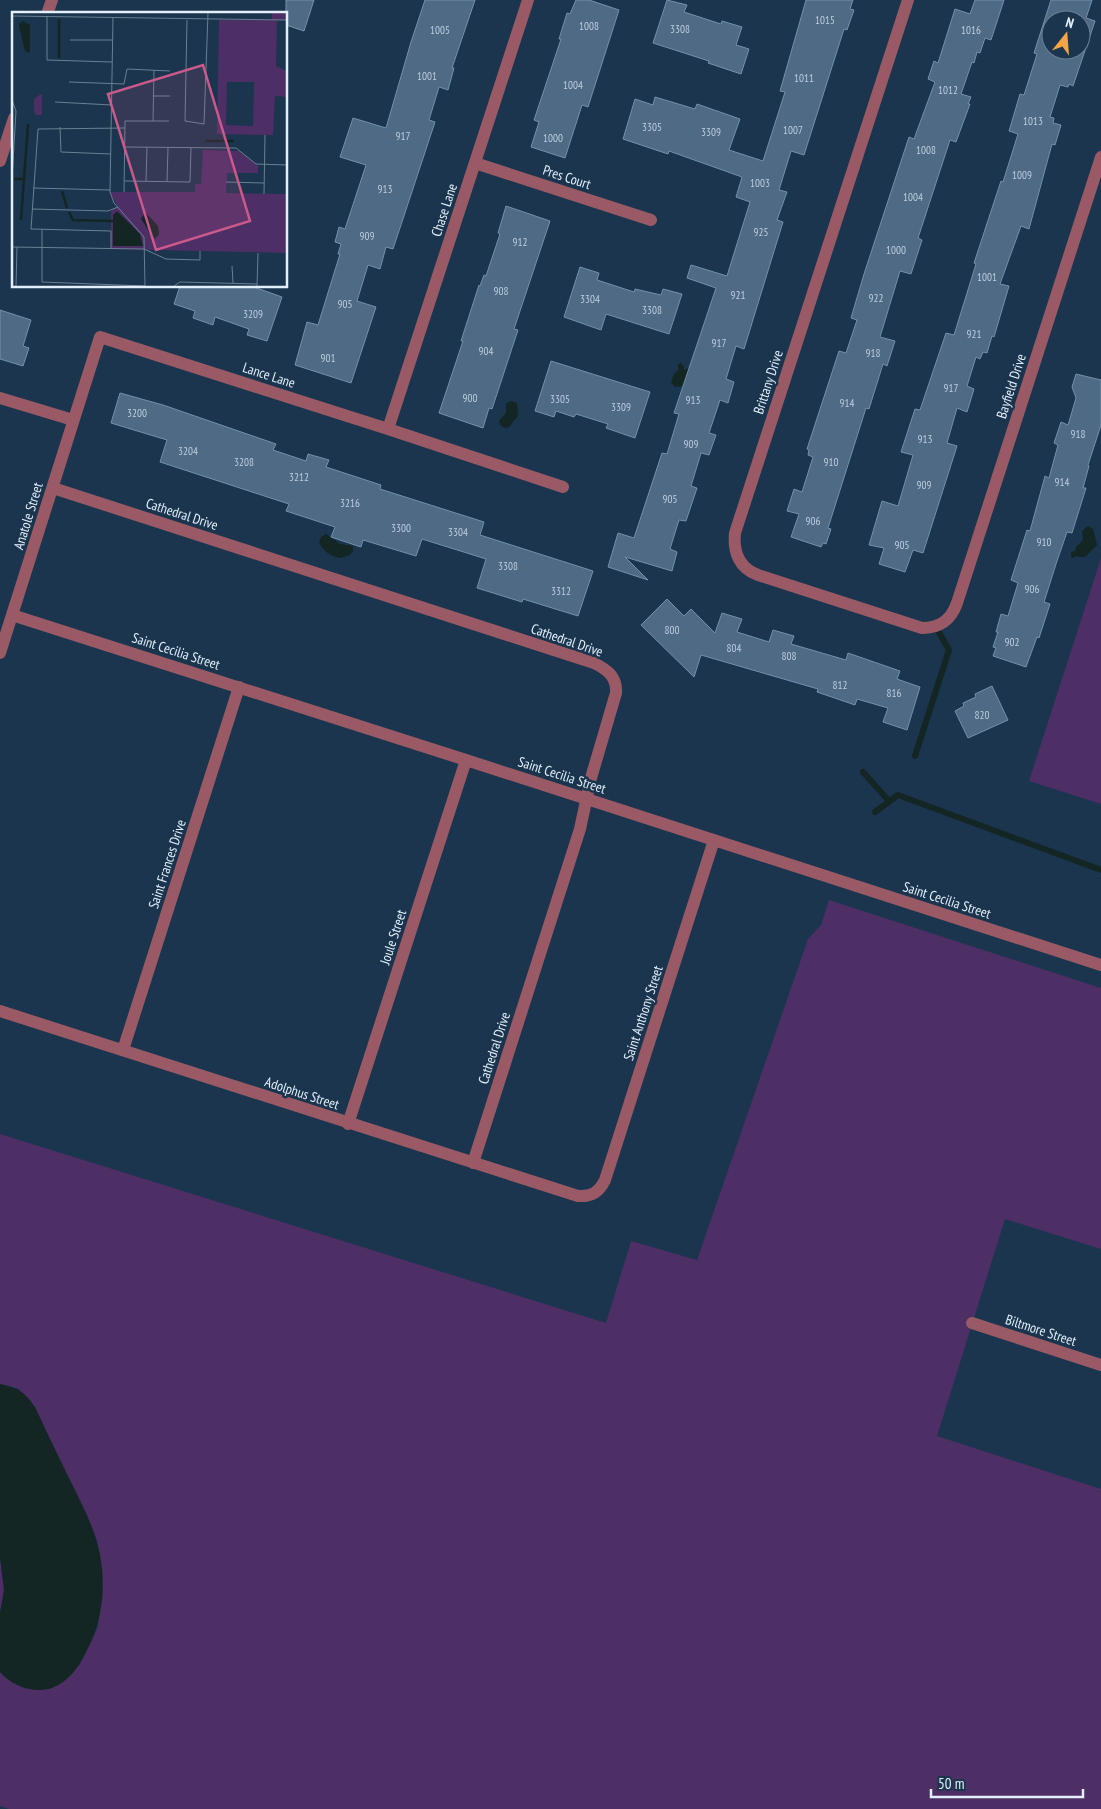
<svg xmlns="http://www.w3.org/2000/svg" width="1101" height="1809" viewBox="0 0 1101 1809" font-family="'PT Sans Narrow',sans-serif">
  <rect width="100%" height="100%" fill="#1a354d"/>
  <path fill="#4d2f66" d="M 1101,558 L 1101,804 L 1029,781 Z
    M 829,900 L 1101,988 L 1101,1249 L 1005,1219 L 937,1436 L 1101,1489 L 1101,1809 L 9,1809 L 0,1806 L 0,1672 L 5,1678 L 79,1666 L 98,1627 L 101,1562 L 96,1538 L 86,1513 L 19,1389 L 0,1384 L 0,1134 L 606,1323 L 631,1241 L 697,1260 L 808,939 L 821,925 Z
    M 0,1557 L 4,1590 L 0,1613 Z"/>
  <path fill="#132624" d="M 681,363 L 684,367 L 684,370 L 691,367 L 684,386 L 675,387 L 671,382 L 674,374 L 678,370 L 678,364 Z
    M 511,401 L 517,403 L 518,416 L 509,427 L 505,428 L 500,425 L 499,421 L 506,413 L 506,404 Z
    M 1088,526 L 1093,529 L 1097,545 L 1085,557 L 1080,557 L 1077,556 L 1073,558 L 1071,557 L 1071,552 L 1075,551 L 1076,547 L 1083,540 L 1082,531 Z
    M 326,534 L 340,544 L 353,546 L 353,551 L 350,555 L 341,558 C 331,557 323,551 319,542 L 321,537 Z
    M 0,1384 C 18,1388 24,1391 35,1407 C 48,1435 61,1462 75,1490 C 82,1505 91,1522 96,1539 C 107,1574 105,1617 87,1650 C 79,1666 70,1681 52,1688 C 33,1694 12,1686 0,1672 L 0,1613 L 4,1590 L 0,1557 Z"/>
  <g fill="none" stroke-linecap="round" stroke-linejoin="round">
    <path stroke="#132624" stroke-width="6" d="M 915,756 L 949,650 L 936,627
      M 863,772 L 889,801
      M 875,812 L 898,795 L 1101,870"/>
  </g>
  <path fill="#4e6a85" stroke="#7391ad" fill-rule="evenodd" d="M 286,0 L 314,0 L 304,31 L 286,25 Z
    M 425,0 L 475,0 L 452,68 L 454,68 L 448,90 L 439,87 L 429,120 L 435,122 L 393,249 L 386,247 L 380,269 L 368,265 L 357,301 L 376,307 L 351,383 L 295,365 L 307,322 L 318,325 L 340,254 L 338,254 L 341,244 L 335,242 L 339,227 L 345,229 L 366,165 L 340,157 L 353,118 L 386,128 L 411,42 Z
    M 576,0 L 589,0 L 619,10 L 588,107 L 582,105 L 565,158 L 531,147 L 539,122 L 534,120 L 561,39 L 559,39 L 567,13 L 570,14 Z
    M 667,0 L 687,5 L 684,12 L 721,24 L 722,21 L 742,27 L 736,45 L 749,49 L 741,74 L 708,63 L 709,61 L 653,43 Z
    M 806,0 L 853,0 L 850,9 L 854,10 L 847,30 L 844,29 L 804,155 L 791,151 L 779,190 L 787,192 L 777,220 L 783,222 L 744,349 L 736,346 L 726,379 L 734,382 L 728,403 L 720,400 L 709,433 L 716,435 L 709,455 L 701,453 L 691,486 L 697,488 L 686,521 L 679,520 L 670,549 L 677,552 L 672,571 L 625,557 L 648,580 L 608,567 L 618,533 L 634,538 L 662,453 L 667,454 L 679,414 L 674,413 L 716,288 L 687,278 L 691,265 L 727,276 L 750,202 L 736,197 L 742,177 L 669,151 L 668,154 L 623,139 L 635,99 L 653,105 L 655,97 L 695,109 L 697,104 L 740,119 L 729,150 L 763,161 L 785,92 L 780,91 Z
    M 975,0 L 1004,0 L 991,40 L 985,38 L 980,53 L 977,52 L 974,63 L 972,62 L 961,94 L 971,97 L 968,104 L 970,104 L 956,142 L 950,140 L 918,238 L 922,240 L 911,274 L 900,271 L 880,337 L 895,341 L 887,366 L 883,364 L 869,409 L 866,408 L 828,528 L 831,529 L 826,544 L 823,543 L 821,547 L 791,537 L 799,514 L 787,511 L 794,489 L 802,492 L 813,457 L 808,455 L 809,450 L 807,449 L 839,351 L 846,353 L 857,320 L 851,318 L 864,274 L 909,137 L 914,139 L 935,82 L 928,79 L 934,61 L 938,63 L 955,9 L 970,14 Z
    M 1051,0 L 1092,0 L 1086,18 L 1095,21 L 1073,86 L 1069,84 L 1068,87 L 1060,85 L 1050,117 L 1054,118 L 1053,123 L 1061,125 L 1055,145 L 1052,144 L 1029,229 L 1021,226 L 1000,284 L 1009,286 L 994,337 L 992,336 L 987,353 L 983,352 L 980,359 L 976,357 L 967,386 L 974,389 L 967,412 L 957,408 L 947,443 L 957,446 L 923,553 L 913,550 L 905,572 L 879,564 L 884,548 L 869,545 L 882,501 L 898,506 L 913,455 L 901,452 L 915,409 L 920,410 L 946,333 L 954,335 L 976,264 L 974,263 L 1001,181 L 1003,182 L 1018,134 L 1009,131 L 1020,94 L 1024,95 L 1037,54 L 1034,53 ZM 1051,20 L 1081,20 L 1081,50 L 1051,50 Z
    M 506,206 L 550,221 L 514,329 L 518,330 L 492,409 L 489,408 L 483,428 L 439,413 L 463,341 L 461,341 L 479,285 L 480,286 L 484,275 L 486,276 L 500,234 L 498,233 Z
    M 580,267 L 599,273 L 597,280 L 634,292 L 635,289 L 661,295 L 663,289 L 682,294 L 669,334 L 606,314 L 601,330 L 564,317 Z
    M 180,286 L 251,286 L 282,297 L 267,341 L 247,335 L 249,329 L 215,317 L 213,325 L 193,318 L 195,311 L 174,304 Z
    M 0,310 L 31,320 L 23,346 L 29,348 L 23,366 L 0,359 Z
    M 551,361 L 650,392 L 635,438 L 606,428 L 608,424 L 576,414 L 574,417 L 556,411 L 554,417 L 535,411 Z
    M 1076,374 L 1101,380 L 1101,425 L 1088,465 L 1089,466 L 1083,488 L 1086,488 L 1072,533 L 1067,532 L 1057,561 L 1044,602 L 1050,604 L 1039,638 L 1037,637 L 1026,667 L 993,656 L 996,648 L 993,647 L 998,632 L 996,632 L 1001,614 L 1008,616 L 1018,583 L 1011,580 L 1027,530 L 1030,531 L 1045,476 L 1049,478 L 1058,445 L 1054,443 L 1061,422 L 1068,425 L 1076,398 L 1072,387 Z
    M 120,393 L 163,405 L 276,444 L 273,450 L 306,461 L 308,454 L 329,460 L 326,467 L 381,485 L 380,489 L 484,522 L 480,535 L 593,571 L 578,616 L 523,599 L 522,602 L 477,588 L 486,559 L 422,539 L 416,556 L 363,540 L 361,547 L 331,537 L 335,527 L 286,511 L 289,504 L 160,462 L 167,440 L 111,423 Z
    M 667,599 L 684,616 L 691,609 L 715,633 L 722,613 L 742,619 L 737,632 L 769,642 L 773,630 L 794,636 L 791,644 L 846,660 L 848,653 L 900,671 L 897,679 L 920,687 L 907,730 L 883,722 L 888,708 L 857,699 L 855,705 L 817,692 L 818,689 L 701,655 L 694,677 L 641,625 Z
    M 992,686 L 1008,720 L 968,738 L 955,711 L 964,706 L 963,703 L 976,697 L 975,694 Z"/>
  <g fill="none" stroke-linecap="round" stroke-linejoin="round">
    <path stroke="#995a66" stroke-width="12" d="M 908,0 L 735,533 C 733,552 739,568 758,575 L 922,628 C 940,628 951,620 957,603 L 1101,157
      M 47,14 L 52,0
      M 0,161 L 14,118
      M 475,163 L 651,220
      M 0,398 L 73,420
      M 388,429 L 528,0
      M 53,488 L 594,663 C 608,670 617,677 616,693 L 591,778 L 580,829 L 473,1163
      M 12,615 L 466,760 L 1101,965
      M 0,653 L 100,337 L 388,429 L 563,487
      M 0,1011 L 578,1196 C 592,1197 599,1192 605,1180 L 714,840
      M 123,1050 L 239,687
      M 348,1124 L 466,760
      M 972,1323 L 1101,1365"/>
  </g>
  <g text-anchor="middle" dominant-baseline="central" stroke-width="5" stroke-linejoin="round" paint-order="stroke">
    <g font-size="11" fill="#becede">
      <text x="825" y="20">1015</text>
      <text x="589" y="26">1008</text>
      <text x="680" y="29">3308</text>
      <text x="440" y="30">1005</text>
      <text x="971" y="30">1016</text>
      <text x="427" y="76">1001</text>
      <text x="804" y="78">1011</text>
      <text x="573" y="85">1004</text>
      <text x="948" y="90">1012</text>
      <text x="1033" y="121">1013</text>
      <text x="652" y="127">3305</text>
      <text x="793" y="130">1007</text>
      <text x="711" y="132">3309</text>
      <text x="403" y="136">917</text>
      <text x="553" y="138">1000</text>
      <text x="926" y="150">1008</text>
      <text x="1022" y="175">1009</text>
      <text x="760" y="183">1003</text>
      <text x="385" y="189">913</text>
      <text x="913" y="197">1004</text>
      <text x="761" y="232">925</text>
      <text x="367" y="236">909</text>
      <text x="520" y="242">912</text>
      <text x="896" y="250">1000</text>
      <text x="987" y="277">1001</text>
      <text x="501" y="291">908</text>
      <text x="738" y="295">921</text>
      <text x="876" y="298">922</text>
      <text x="590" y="299">3304</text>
      <text x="345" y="304">905</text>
      <text x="652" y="310">3308</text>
      <text x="253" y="314">3209</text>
      <text x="974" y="334">921</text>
      <text x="719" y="343">917</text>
      <text x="486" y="351">904</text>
      <text x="873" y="353">918</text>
      <text x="328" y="358">901</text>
      <text x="951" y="388">917</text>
      <text x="470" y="398">900</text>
      <text x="560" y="399">3305</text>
      <text x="693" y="400">913</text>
      <text x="847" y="403">914</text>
      <text x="621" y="407">3309</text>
      <text x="137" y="413">3200</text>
      <text x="1078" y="434">918</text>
      <text x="925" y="439">913</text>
      <text x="691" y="444">909</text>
      <text x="188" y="451">3204</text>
      <text x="244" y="462">3208</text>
      <text x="831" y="462">910</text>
      <text x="299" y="477">3212</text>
      <text x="1062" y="482">914</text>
      <text x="924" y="485">909</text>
      <text x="670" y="499">905</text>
      <text x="350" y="503">3216</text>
      <text x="813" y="521">906</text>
      <text x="401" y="528">3300</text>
      <text x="458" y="532">3304</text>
      <text x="1044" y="542">910</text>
      <text x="902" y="545">905</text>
      <text x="508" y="566">3308</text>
      <text x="1032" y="589">906</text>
      <text x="561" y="591">3312</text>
      <text x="672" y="630">800</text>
      <text x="1012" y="642">902</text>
      <text x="734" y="648">804</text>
      <text x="789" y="656">808</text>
      <text x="840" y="685">812</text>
      <text x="894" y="693">816</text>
      <text x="982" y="715">820</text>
    </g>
    <g font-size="14" fill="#e3f0fc" stroke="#1a354d">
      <text transform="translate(567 177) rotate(18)">Pres Court</text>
      <text transform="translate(444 210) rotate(-72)">Chase Lane</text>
      <text transform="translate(269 375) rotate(18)">Lance Lane</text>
      <text transform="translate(768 382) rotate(-72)">Brittany Drive</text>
      <text transform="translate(1011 386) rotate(-72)">Bayfield Drive</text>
      <text transform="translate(182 514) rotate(18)">Cathedral Drive</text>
      <text transform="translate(28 516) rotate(-73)">Anatole Street</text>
      <text transform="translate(567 640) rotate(19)">Cathedral Drive</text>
      <text transform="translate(176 651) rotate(18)">Saint Cecilia Street</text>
      <text transform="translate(562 775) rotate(18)">Saint Cecilia Street</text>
      <text transform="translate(167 864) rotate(-72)">Saint Frances Drive</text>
      <text transform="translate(947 900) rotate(18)">Saint Cecilia Street</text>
      <text transform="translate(393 937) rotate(-72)">Joule Street</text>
      <text transform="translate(643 1013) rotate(-72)">Saint Anthony Street</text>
      <text transform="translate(494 1048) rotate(-72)">Cathedral Drive</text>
      <text transform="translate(302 1093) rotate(18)">Adolphus Street</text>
      <text transform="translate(1041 1330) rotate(18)">Biltmore Street</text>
    </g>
  </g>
  <g transform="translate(12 12)">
    <rect width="275" height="275" fill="#1a354d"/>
    <path d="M 260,1 L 275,1 L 275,8 L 265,9 L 264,54 L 275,59 L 275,85 L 263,84 L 261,123 L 205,122 L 207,8 L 260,8 ZM 215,70 L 242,70 L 241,114 L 214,113 ZM 27,83 L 30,82 L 30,103 L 24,103 L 22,99 L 22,87 ZM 191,138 L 227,139 L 246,154 L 246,161 L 215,161 L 214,181 L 275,182 L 275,241 L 99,237 L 99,199 L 106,195 L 98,180 L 183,180 L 183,172 L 189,172 ZM 134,201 L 146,216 L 147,220 L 139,225 L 129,205 Z" fill="#4d2f66" fill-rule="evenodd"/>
    <path d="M 11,9 L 18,13 L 18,41 L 13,39 L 8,18 L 7,12 ZM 105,199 L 128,222 L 131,234 L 101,234 L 101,203 ZM 134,201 L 146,214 L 147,222 L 143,227 L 129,207 Z" fill="#132624"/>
    <path fill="none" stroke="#132624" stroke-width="2.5" d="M 47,46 L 47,7M 193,129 L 222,129M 2,167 L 12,167 L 9,208M 12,167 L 16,112M 50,179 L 55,196M 57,200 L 61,208 L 101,209"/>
    <path fill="none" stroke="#6a8093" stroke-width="1" d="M 0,4 L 275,8M 35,5 L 35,48 L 100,50M 101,6 L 98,180 L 102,191 L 132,225 L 133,274M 175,8 L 173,109 L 192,112 L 196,1M 58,28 L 100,28M 57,70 L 112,72 L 115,57 L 158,59M 141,84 L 158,84M 0,88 L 4,99 L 0,167M 43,90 L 100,93M 141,109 L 142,58M 48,115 L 49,140 L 99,142M 113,135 L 224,136 L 244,152 L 275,153M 113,169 L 178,170 L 179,136M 134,169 L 135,135M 155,170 L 156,135M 214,170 L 252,171M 21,176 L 98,178M 112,180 L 113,109 L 157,109M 252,182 L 253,123M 20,197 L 96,199 L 106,195M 30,218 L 30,270 L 133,274M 0,235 L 132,237 L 154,247 L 188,248 L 188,239M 99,237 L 99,219 L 19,217 L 26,117 L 113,116M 220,254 L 221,271M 4,274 L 5,235M 162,274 L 168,270 L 245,272M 245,274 L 246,241"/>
    <path fill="#cc598b" fill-opacity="0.15" stroke="#cc598b" stroke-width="2.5" d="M 191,53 L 238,209 L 144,238 L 96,82 Z"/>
    <rect width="275" height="275" fill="none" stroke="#e3f0fc" stroke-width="2.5"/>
  </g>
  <g transform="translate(1066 35) rotate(17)"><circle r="24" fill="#1a354d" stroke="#6a8093"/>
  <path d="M0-4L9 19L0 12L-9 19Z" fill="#f4a443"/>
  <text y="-8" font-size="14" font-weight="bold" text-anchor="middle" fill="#e3f0fc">N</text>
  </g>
  <path d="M931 1789v8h152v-8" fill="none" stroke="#e3f0fc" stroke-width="2.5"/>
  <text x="938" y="1789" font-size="15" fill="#e3f0fc" stroke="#1a354d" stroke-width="4" paint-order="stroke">50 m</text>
</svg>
